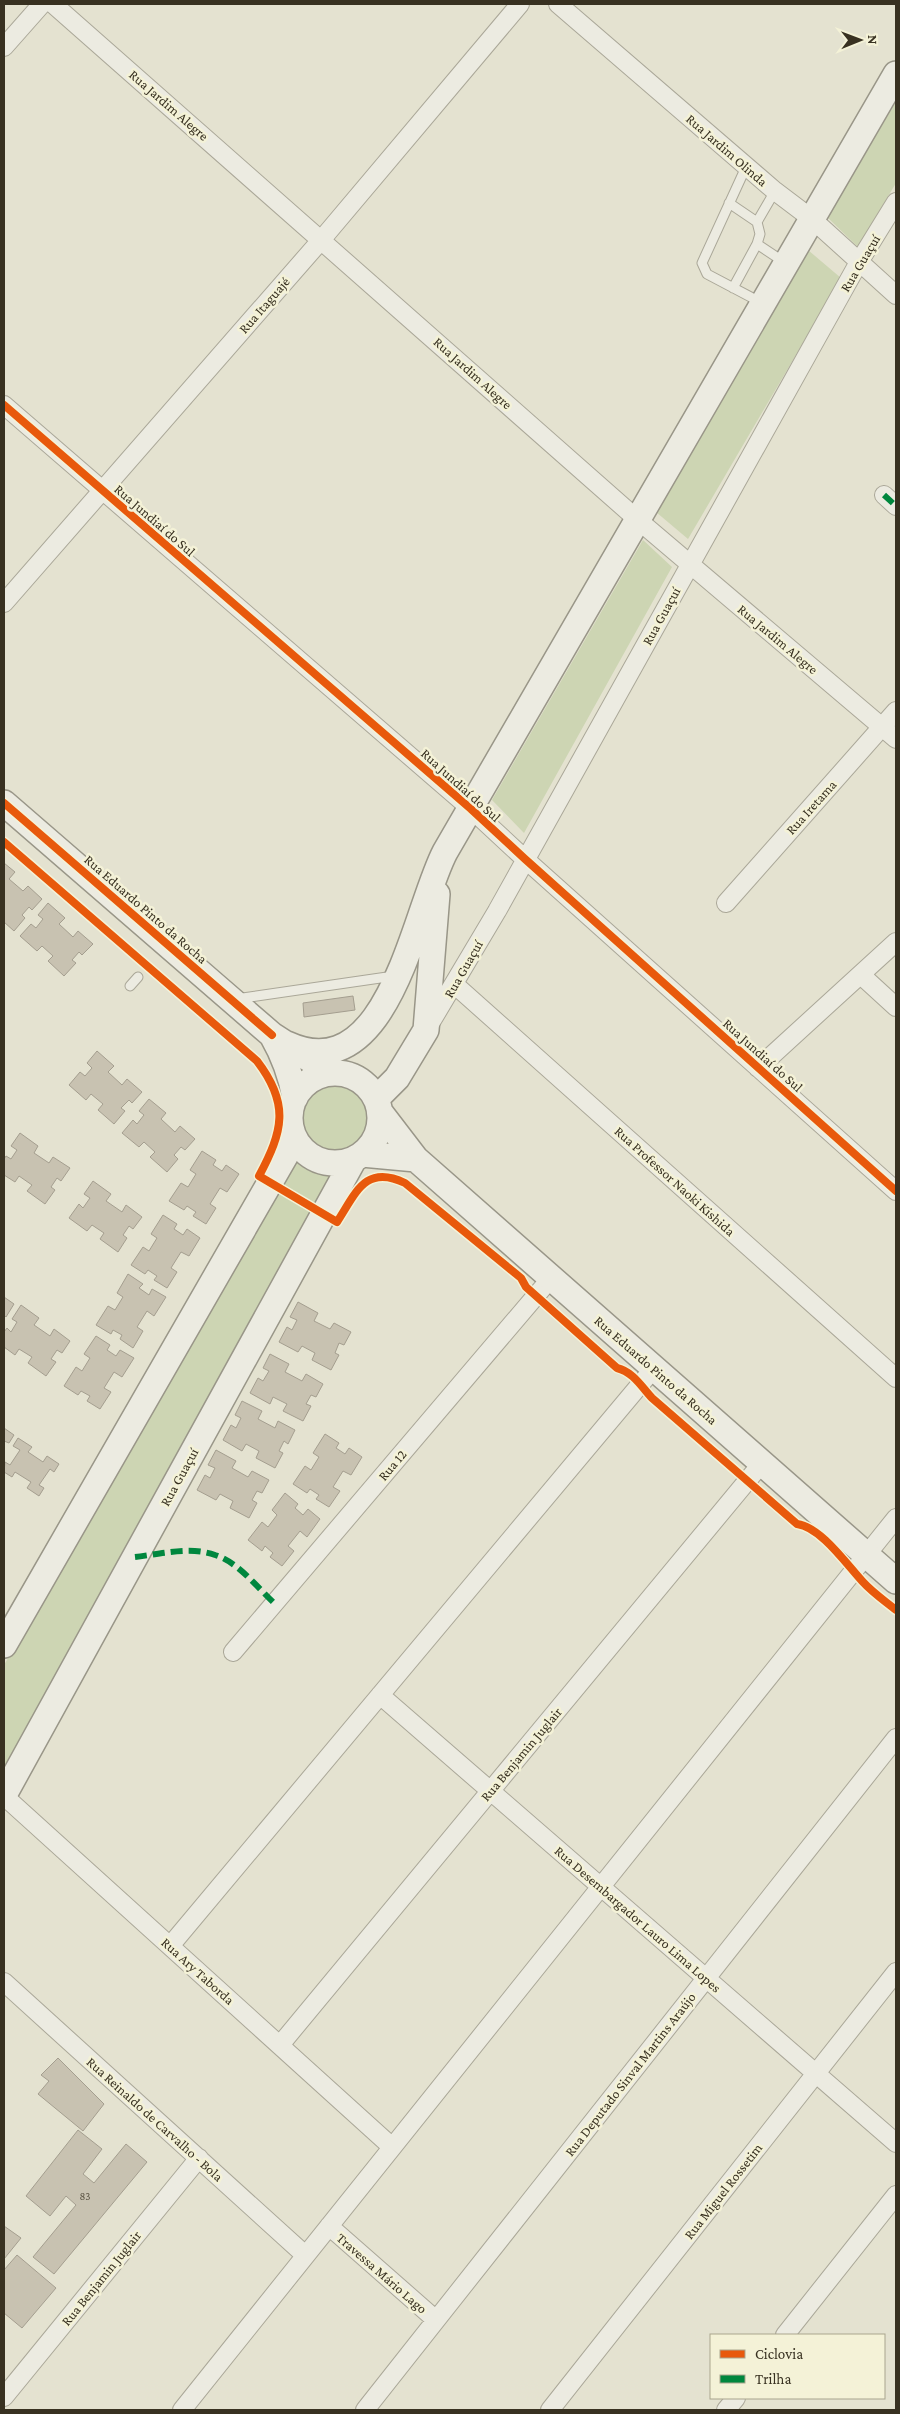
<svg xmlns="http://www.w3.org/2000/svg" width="900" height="2414" viewBox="0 0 900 2414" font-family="'Crimson Pro',serif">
  <rect width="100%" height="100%" fill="#e4e2d0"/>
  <path fill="#cdd5b3" d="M 896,102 L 896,183 L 858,247 L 827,217 Z
    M 808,250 L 841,278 L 688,539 L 656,512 Z
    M 643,540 L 672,567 L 524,833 L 492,800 Z
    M297 1119a38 38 0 1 1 76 0a38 38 0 1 1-76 0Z
    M 296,1160 L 336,1177 L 4,1772 L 4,1665 Z"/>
  <path fill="#c8c2b1" stroke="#a49e8f" d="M 4,863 L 15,872 L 9,879 L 23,891 L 28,886 L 42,899 L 32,910 L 29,907 L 22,915 L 25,918 L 14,931 L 4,922 Z
    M 48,903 L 65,918 L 59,924 L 73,937 L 78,931 L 93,944 L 82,955 L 79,952 L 72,960 L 76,963 L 64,976 L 48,961 L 53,956 L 42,946 L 37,951 L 20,936 L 31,924 L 36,928 L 43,919 L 38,915 Z
    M 353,996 L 355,1010 L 304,1017 L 303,1003 Z
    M 97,1051 L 114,1066 L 108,1072 L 122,1085 L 127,1079 L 142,1092 L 132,1103 L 129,1100 L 121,1108 L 125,1111 L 114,1124 L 98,1110 L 103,1104 L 91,1094 L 86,1100 L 69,1085 L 80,1072 L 85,1076 L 92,1068 L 87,1063 Z
    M 149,1099 L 166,1113 L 161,1119 L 175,1132 L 180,1126 L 195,1139 L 185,1150 L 181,1147 L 174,1155 L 178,1159 L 167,1172 L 150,1157 L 155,1152 L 144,1142 L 139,1147 L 122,1133 L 133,1120 L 137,1124 L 144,1115 L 139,1111 Z
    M 20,1133 L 38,1146 L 34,1153 L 49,1163 L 53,1157 L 70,1168 L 61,1181 L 57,1178 L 51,1187 L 55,1190 L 45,1204 L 27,1191 L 32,1185 L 19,1176 L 15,1182 L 4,1175 L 4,1159 L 6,1156 L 11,1159 L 17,1150 L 11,1146 Z
    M 202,1151 L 216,1160 L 213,1165 L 222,1171 L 226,1165 L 239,1174 L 227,1192 L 220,1188 L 210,1204 L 216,1208 L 206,1224 L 193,1216 L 196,1212 L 187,1206 L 184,1210 L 169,1201 L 181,1183 L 188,1187 L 196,1174 L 190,1170 Z
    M 93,1181 L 111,1194 L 106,1201 L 122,1212 L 126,1205 L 142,1217 L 133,1229 L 129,1226 L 123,1235 L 127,1238 L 118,1252 L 100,1239 L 104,1233 L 92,1225 L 87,1231 L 69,1218 L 79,1204 L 83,1208 L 90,1198 L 84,1194 Z
    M 163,1215 L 177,1224 L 174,1229 L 183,1235 L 187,1229 L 200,1238 L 189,1256 L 181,1252 L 171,1268 L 177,1272 L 167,1288 L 154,1280 L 157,1276 L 148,1270 L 145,1274 L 131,1265 L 143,1247 L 149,1251 L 157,1238 L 151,1234 Z
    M 128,1274 L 143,1284 L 139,1288 L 149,1295 L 152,1289 L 166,1297 L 154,1316 L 147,1311 L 137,1327 L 143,1331 L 133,1348 L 120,1339 L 122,1335 L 113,1330 L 111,1334 L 96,1325 L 108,1306 L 115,1310 L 123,1297 L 117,1293 Z
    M 4,1297 L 14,1304 L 6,1317 L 4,1315 Z
    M 298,1302 L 318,1313 L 314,1321 L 330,1329 L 334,1323 L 351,1332 L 344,1345 L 339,1343 L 335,1353 L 339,1355 L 331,1370 L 312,1360 L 315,1353 L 302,1346 L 298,1352 L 279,1342 L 287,1327 L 292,1330 L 297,1320 L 290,1317 Z
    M 21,1305 L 39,1318 L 34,1325 L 50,1336 L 54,1329 L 70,1341 L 62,1353 L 57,1350 L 51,1359 L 56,1362 L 46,1376 L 28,1363 L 32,1357 L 19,1349 L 15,1355 L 4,1347 L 4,1332 L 7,1328 L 11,1332 L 17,1322 L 12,1319 Z
    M 96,1336 L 110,1345 L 107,1350 L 116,1356 L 120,1350 L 134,1358 L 122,1377 L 114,1372 L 104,1388 L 111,1392 L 100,1409 L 87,1401 L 90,1396 L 81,1391 L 78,1395 L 64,1386 L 76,1367 L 82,1371 L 90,1358 L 84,1354 Z
    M 270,1354 L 289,1364 L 285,1372 L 302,1381 L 306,1374 L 323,1384 L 316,1397 L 311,1395 L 306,1404 L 311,1406 L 303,1421 L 283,1411 L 287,1404 L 273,1397 L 270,1404 L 250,1393 L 258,1378 L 263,1381 L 269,1371 L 263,1368 Z
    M 242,1401 L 262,1411 L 258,1419 L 275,1428 L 278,1421 L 295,1430 L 288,1444 L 284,1441 L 279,1451 L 283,1453 L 275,1468 L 256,1458 L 259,1451 L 246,1444 L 242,1451 L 223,1440 L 231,1425 L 236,1428 L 241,1418 L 235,1415 Z
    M 4,1428 L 14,1435 L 9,1443 L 4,1441 Z
    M 325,1434 L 339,1443 L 336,1448 L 345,1454 L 349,1448 L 362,1457 L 351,1475 L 343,1471 L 333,1487 L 340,1491 L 329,1507 L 316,1499 L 319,1495 L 310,1489 L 307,1493 L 293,1484 L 305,1466 L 311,1470 L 319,1457 L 313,1453 Z
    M 18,1438 L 32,1447 L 28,1452 L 43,1462 L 47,1456 L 59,1464 L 54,1472 L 50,1469 L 39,1485 L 44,1488 L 39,1496 L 27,1488 L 31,1482 L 15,1472 L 12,1477 L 4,1472 L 5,1462 L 10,1465 L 20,1450 L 13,1446 Z
    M 216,1450 L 236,1461 L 232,1468 L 248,1477 L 252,1471 L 269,1480 L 262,1493 L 257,1491 L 252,1500 L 257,1503 L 249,1518 L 230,1508 L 233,1501 L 220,1494 L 216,1500 L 197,1490 L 205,1475 L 210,1478 L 215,1468 L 208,1465 Z
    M 285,1493 L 298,1504 L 295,1508 L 303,1515 L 308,1509 L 320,1519 L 307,1537 L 300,1531 L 288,1546 L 294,1551 L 282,1566 L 270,1557 L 273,1553 L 265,1546 L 262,1551 L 248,1540 L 262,1522 L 268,1527 L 277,1515 L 272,1510 Z
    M 58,2058 L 104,2104 L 83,2131 L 38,2094 L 49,2081 L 41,2075 Z
    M 78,2130 L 102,2149 L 83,2174 L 94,2183 L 126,2144 L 147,2162 L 54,2274 L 33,2257 L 76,2205 L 66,2196 L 50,2216 L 26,2196 Z
    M 4,2226 L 21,2238 L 4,2259 Z
    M 17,2255 L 56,2288 L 22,2328 L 4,2313 L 4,2270 Z"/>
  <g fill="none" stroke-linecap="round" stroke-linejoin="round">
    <g stroke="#aaa798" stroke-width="11">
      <path id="lane" d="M 746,167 L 702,263 L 707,274 L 762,303
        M 729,203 L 757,222 L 760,234 L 757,244 L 733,288
        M 757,222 L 775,191
        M 757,244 L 784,262
        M 130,986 L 138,977
        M 236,999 L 394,976"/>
    </g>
    <g stroke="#aaa798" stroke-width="20">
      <path id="street" d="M 53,4 L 638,520 L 896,739
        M 558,4 L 775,191 L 812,219 L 896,295
        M 4,47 L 42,4
        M 4,405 L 471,809 L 525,859 L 896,1191
        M 884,495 L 896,506
        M 4,603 L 322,239 L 520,4
        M 726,903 L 896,711
        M 861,975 L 896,1007
        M 454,984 L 896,1378
        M 428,1027 L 497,911 L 859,262 L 896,202
        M 758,1068 L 896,942
        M 233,1652 L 551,1278
        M 380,1695 L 896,2143
        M 4,1796 L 392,2147
        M 170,1946 L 654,1368
        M 4,1982 L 305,2255
        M 280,2045 L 762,1463
        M 329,2226 L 436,2320
        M 785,2335 L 896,2195
        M 4,2397 L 199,2158
        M 182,2410 L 896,1518
        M 365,2410 L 896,1738
        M 550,2410 L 896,1972
        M 726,2410 L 736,2398"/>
    </g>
    <g stroke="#999688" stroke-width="28">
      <path id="secondary" d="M 4,803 L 272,1035 L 331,1073
        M 272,1035 C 284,1056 291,1074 295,1098
        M 287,1044 C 389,1091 414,911 445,852 L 896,74
        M290 1118a45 45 0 1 1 90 0a45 45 0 1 1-90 0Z
        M 376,1099 L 397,1078 L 426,1030 L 437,894
        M 380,1112 L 416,1159 L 896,1581
        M 362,1154 L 416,1159
        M 4,1645 L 295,1139
        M 4,1795 L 354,1159"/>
    </g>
    <use href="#lane" stroke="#ecebe1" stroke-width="9"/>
    <use href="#street" stroke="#ecebe1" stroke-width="18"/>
    <use href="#secondary" stroke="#ecebe1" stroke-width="25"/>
    <path stroke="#00873e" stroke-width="6" stroke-dasharray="12 6" stroke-linecap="butt" d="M 884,495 L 896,506
      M 135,1557 C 161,1554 190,1546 215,1555 C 238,1562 257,1587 274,1603"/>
    <g stroke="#f4f2d7" stroke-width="11">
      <path id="cycleway" d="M 4,405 L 471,809 L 525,859 L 896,1191
        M 4,803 L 272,1035
        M 4,842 L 257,1061 C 290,1104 283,1131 259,1176 L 337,1222 C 356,1193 365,1164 405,1183 L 521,1278 L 526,1287 L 617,1368 C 633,1372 641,1386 652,1398 L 797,1524 C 821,1527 847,1565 863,1582 C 873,1593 885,1601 896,1610"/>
    </g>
    <use href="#cycleway" stroke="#e8590c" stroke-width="8"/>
  </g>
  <g text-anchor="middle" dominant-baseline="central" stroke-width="5" stroke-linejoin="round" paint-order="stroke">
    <g font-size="11" fill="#5c5545">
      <text x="85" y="2196">83</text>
    </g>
    <g font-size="14" fill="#383121" stroke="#f4f2d7">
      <text transform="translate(169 105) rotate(41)">Rua Jardim Alegre</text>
      <text transform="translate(727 150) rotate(41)">Rua Jardim Olinda</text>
      <text transform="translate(860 263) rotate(-59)">Rua Guaçuí</text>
      <text transform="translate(264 305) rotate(-49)">Rua Itaguajé</text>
      <text transform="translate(473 373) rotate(42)">Rua Jardim Alegre</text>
      <text transform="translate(155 520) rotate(41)">Rua Jundiaí do Sul</text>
      <text transform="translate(661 616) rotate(-61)">Rua Guaçuí</text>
      <text transform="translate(778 639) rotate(40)">Rua Jardim Alegre</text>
      <text transform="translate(461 785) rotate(42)">Rua Jundiaí do Sul</text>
      <text transform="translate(811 807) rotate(-48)">Rua Iretama</text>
      <text transform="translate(146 909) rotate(41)">Rua Eduardo Pinto da Rocha</text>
      <text transform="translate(463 969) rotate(-60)">Rua Guaçuí</text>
      <text transform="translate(763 1055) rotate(42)">Rua Jundiaí do Sul</text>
      <text transform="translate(675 1181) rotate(42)">Rua Professor Naoki Kishida</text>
      <text transform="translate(656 1370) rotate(41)">Rua Eduardo Pinto da Rocha</text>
      <text transform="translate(392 1465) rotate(-50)">Rua 12</text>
      <text transform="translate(179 1477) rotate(-61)">Rua Guaçuí</text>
      <text transform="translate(521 1754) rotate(-50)">Rua Benjamin Juglair</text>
      <text transform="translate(638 1919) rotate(41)">Rua Desembargador Lauro Lima Lopes</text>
      <text transform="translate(198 1971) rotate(42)">Rua Ary Taborda</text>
      <text transform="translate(630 2074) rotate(-52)">Rua Deputado Sinval Martins Araújo</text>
      <text transform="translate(155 2119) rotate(42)">Rua Reinaldo de Carvalho - Bola</text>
      <text transform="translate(723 2191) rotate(-52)">Rua Miguel Rossetim</text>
      <text transform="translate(382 2273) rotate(41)">Travessa Mário Lago</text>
      <text transform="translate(101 2278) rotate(-51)">Rua Benjamin Juglair</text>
    </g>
  </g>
  <rect width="900" height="2414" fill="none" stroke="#383121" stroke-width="10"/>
  <rect x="710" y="2334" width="175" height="65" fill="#f4f2d7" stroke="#a9a58e"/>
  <rect x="720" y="2350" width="25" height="8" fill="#e8590c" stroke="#a9a58e"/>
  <text x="755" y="2359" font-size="15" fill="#383121">Ciclovia</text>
  <rect x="720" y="2375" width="25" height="8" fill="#00873e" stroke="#a9a58e"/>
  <text x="755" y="2384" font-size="15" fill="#383121">Trilha</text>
  <g transform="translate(860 40) rotate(89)" stroke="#f4f2d7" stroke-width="4" paint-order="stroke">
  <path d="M0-4L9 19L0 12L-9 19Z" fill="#383121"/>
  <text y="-8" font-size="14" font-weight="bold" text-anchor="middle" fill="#383121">N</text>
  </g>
</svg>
